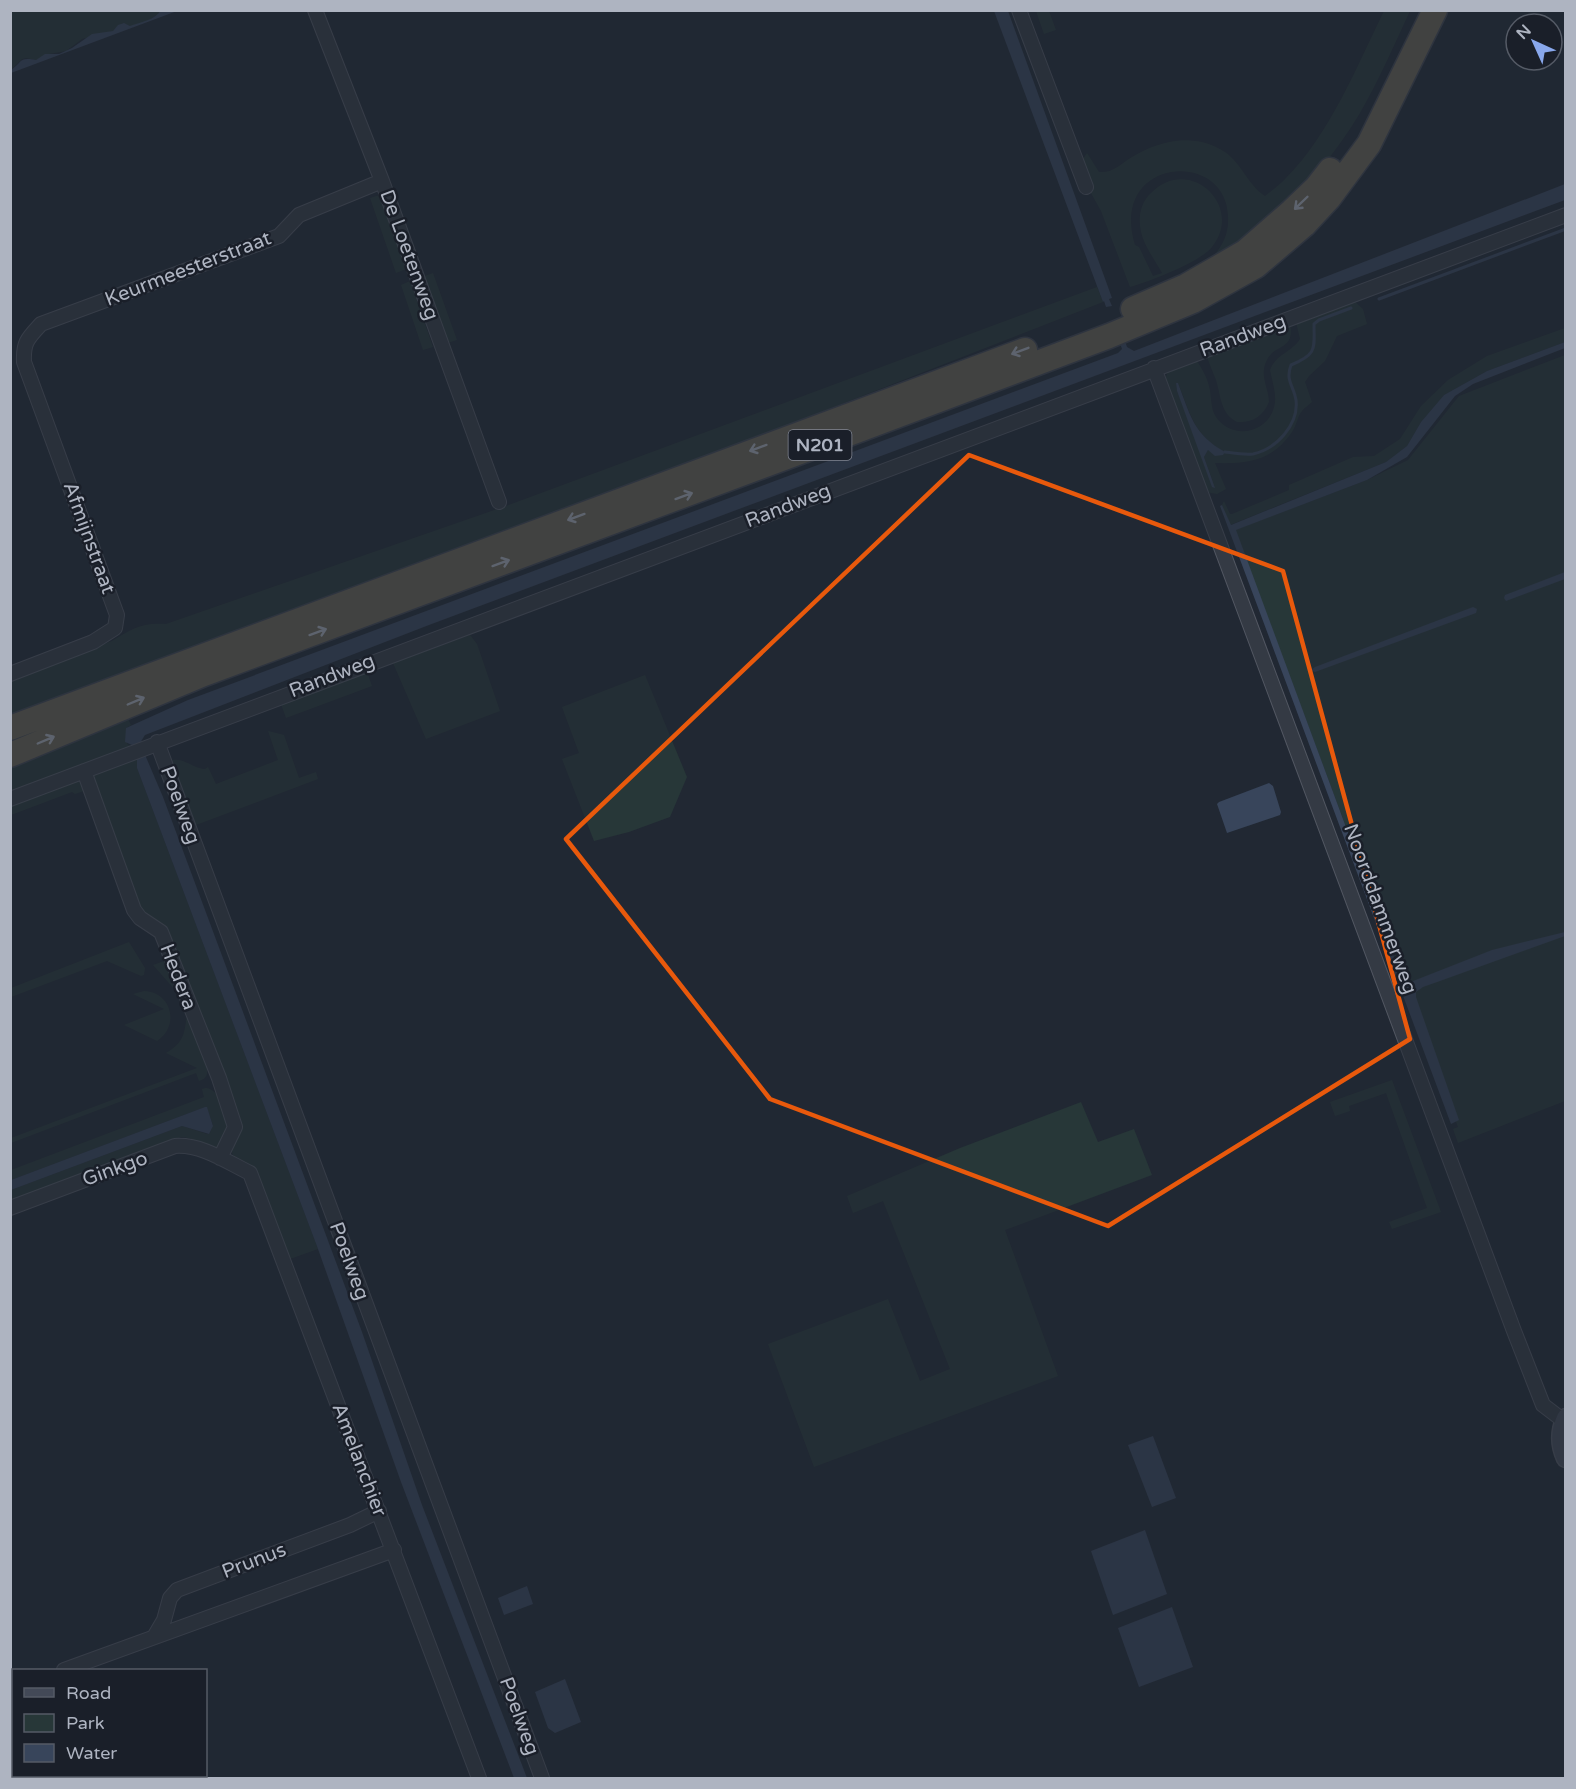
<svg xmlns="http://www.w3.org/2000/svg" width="1576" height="1789" viewBox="0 0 1576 1789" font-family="'Varela Round',sans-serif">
  <rect width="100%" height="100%" fill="#212833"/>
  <path fill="#273738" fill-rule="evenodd" d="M 11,11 L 161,11 C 157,17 138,27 130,26 C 127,25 124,23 121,24 L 113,31 L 82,39 L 66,51 L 49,54 L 36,60 L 26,58 L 22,59 L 11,70 Z
    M 1036,11 L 1049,11 L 1056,30 L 1044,34 Z
    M 1384,11 L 1410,11 C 1394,45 1379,80 1360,113 C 1325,172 1272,226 1212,258 C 1223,245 1229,234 1228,216 C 1226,148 1108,157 1135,245 L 1139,247 L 1153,276 L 1162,273 C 1155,260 1144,246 1141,232 C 1138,218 1140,203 1151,193 C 1189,154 1245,206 1212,247 C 1199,263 1150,281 1130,287 L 1101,211 L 1087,186 L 1081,162 L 1087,153 L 1099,172 C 1114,173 1120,164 1132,157 C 1160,140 1195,132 1225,152 C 1242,164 1248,185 1265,196 C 1272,190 1280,185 1286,178 C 1330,134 1357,66 1384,11 Z
    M 380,195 L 406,269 L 396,273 L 370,198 Z
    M 433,273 L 457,340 L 447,343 L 422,277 Z
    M 410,281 L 433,347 L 423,350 L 401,285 Z
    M 1097,287 L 1103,302 L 516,531 L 11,717 L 11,679 L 112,641 C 131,629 142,622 166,624 L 506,506 Z
    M 1354,301 L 1363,309 L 1367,324 L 1337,336 L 1325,361 L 1309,376 L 1305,382 L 1312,402 C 1309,405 1305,407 1302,411 C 1297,417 1297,425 1292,432 C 1272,461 1248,464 1215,463 L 1226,489 L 1217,494 L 1206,492 L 1164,383 L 1168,371 L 1290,323 C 1296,355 1269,340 1264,369 C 1262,379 1269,391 1269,402 C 1263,416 1253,423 1237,422 C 1220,413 1221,396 1216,380 C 1213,373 1210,365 1207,357 L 1197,361 C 1202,369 1207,377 1209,386 C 1212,397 1210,408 1216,417 C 1233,442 1272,432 1275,402 C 1276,392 1272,380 1270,370 C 1277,353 1291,353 1300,339 L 1296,322 ZM 1176,383 L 1178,383 C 1191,415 1193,433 1224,452 L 1208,450 L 1204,457 L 1215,487 L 1177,391 Z
    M 1565,328 L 1565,342 L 1487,371 L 1444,395 L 1421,422 L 1407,446 L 1386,462 L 1230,525 L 1222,505 L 1224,501 L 1230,514 L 1232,514 L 1289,490 L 1289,485 L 1353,457 L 1374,456 L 1400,439 L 1421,406 L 1448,380 L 1487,356 Z
    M 1565,355 L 1565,1101 L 1458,1143 L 1453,1129 L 1458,1127 L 1235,530 L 1367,480 L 1408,460 L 1459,396 Z
    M 470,635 L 477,644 L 500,711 L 426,739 L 393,663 Z
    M 367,672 L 372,686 L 286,718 L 281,704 Z
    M 645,675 L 687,777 L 670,817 L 629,832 L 594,841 L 562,759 L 579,753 L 562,707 Z
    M 127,717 L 131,725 L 126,728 L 127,744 L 133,747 L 11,795 L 11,762 Z
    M 268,731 L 284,735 L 299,778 L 316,772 L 318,779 L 196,825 L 172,760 C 185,758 192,768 205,769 L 208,767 L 216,784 L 278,760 Z
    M 137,758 L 137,768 L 318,1249 L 290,1259 L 258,1173 C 235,1146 223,1171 240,1123 L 171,938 C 163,921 150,921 140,907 L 92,776 L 96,774 L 95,771 Z
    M 77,778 L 84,791 L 75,794 L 72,792 L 11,815 L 11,804 Z
    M 129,942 L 145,968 L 144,975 L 141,976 L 107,961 L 11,997 L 11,988 Z
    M 167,960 L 177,988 L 176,991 L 153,965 Z
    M 144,991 C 172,992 180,1026 157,1041 L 124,1025 L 164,1009 L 133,994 Z
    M 187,1015 L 207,1069 C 208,1076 205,1079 199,1081 L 196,1073 L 11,1143 L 11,1138 L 197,1068 L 166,1053 C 185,1042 184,1033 187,1015 Z
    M 1392,1080 L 1441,1212 L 1392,1229 L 1389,1222 L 1427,1208 L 1386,1093 L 1349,1106 L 1350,1111 L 1335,1116 L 1330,1102 Z
    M 206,1088 C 221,1090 223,1112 228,1124 L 228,1128 L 218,1147 C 205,1149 195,1137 181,1137 L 11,1201 L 11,1190 L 182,1126 L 207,1134 L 210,1133 L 213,1125 L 207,1108 L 205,1107 L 11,1180 L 11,1170 L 204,1097 L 202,1089 Z
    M 1081,1102 L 1098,1142 L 1134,1129 L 1152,1175 L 1005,1230 L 1058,1376 L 814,1467 L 768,1344 L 888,1299 L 920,1381 L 950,1369 L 883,1201 L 853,1213 L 847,1196 L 960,1148 Z"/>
  <path fill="#38455b" d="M 161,10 L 177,11 L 11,73 L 11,70 C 23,62 18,57 36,60 L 45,54 L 59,54 L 72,48 L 92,34 L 113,31 L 118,25 L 124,23 L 130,26 C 141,22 155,20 161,10 Z
    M 994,11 L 1008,11 L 1112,298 L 1109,299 L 1112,306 L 1106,307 L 1104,301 L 1103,302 Z
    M 1565,184 L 1565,200 L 429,625 L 145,735 L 140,743 L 163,797 L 362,1332 L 422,1505 L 527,1778 L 514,1778 L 401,1482 L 318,1249 L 137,768 L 137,758 L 132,745 L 125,742 L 126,728 L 188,700 L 1118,353 L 1122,349 L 1120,343 L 1125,341 L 1127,347 L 1134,351 Z
    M 1565,342 L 1565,348 L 1473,384 L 1455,396 L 1407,457 L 1367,480 L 1236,530 L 1403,981 L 1408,983 L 1492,950 L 1565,932 L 1565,936 L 1440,981 L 1423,987 L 1416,992 L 1416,997 L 1459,1120 L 1451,1124 L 1220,506 L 1222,505 L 1231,525 L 1386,462 L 1407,446 L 1421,422 L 1444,395 L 1487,371 Z
    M 1176,383 L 1178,383 C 1190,414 1193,434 1225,452 L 1223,455 L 1215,456 L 1208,450 L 1204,457 L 1215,488 L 1212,487 L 1177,391 Z
    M 1565,572 L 1565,579 L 1506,601 L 1504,598 L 1505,595 Z
    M 1473,607 L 1477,609 L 1476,613 L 1315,672 L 1311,670 L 1315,667 Z
    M 1269,783 L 1273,786 L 1281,812 L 1280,815 L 1227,833 L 1217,804 L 1219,802 Z
    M 205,1107 L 207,1107 L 213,1126 L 209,1134 L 182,1126 L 11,1190 L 11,1180 Z
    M 1153,1436 L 1176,1498 L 1152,1507 L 1128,1445 Z
    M 1145,1530 L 1167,1594 L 1113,1615 L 1091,1551 Z
    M 527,1586 L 533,1604 L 504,1615 L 498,1598 Z
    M 1172,1607 L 1193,1667 L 1139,1687 L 1118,1628 Z
    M 565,1679 L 581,1722 L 555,1733 L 548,1728 L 535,1692 Z"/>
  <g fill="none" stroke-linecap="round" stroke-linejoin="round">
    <path stroke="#38455b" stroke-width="3" d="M 1379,299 L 1566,229
      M 1225,452 C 1233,453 1244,455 1253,454 C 1276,449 1299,425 1296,400 C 1294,386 1285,381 1291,365 C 1318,354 1314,348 1314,324 L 1319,320 L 1351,308"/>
    <g stroke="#525762" stroke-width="16">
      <path id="street" d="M 315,10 L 382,181 L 499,502
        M 1019,10 L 1086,187
        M 1154,368 L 1514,1331 L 1543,1405 L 1564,1421
        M 10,674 L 93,642 L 115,628 L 117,615 L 24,362 C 23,342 28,338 41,324 L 279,236 L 299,215 L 382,181
        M 157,742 L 542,1778
        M 84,771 L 134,910 L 140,918 L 161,932 L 219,1078 L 235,1127 L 220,1158
        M 10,799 L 1566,215
        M 10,1208 L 175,1146 C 202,1144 227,1162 250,1173 L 479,1778
        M 154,1637 L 164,1620 L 170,1598 L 177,1590 L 350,1525 L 379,1511
        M 64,1670 L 394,1550
        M 10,1690 L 14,1689"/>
    </g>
    <g stroke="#525762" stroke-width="21">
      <path id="secondary" d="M 1566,1418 C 1560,1431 1560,1445 1566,1458"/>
    </g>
    <g stroke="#3f444f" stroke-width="27">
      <path id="highway" d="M 1133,309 L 1186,286 L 1245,252 L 1292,211 L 1316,188 L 1330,170
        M 10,728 L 1025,350
        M 10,755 L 204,674 L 819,445 L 1109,336 L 1193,301 L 1256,266 L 1304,225 L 1329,198 L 1369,144 L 1435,10"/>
    </g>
    <use href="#street" stroke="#343a44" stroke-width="14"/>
    <use href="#secondary" stroke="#434957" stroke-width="18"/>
    <use href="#highway" stroke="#696252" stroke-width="24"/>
  </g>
  <defs><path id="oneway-shaft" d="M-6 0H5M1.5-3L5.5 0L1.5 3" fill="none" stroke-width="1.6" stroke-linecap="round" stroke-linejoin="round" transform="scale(1.5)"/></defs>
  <g stroke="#a7acb6">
    <use href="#oneway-shaft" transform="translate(1301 203) rotate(136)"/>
    <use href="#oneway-shaft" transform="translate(1020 351) rotate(159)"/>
    <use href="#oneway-shaft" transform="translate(758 448) rotate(160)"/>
    <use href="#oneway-shaft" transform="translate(684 496) rotate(-20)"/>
    <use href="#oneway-shaft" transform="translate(576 517) rotate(160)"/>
    <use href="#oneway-shaft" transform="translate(501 563) rotate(-20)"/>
    <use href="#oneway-shaft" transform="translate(318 632) rotate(-20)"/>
    <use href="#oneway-shaft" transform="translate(136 701) rotate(-23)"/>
    <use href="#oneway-shaft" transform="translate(46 740) rotate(-23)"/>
  </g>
  <path d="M0 0H1576V1789H0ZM 969,455 L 1283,571 L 1410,1039 L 1108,1226 L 770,1099 L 566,839 Z" fill="#212833" fill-opacity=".55" fill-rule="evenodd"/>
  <path fill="none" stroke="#e8590c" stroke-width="4.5" stroke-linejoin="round" d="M 969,455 L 1283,571 L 1410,1039 L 1108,1226 L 770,1099 L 566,839 Z"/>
  <g text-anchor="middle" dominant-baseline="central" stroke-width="5" stroke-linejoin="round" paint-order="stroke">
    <rect fill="#1a1f29" stroke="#828793" stroke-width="1.5" x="788.5" y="430" width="63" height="30" rx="4.5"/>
    <g font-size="18" font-weight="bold" fill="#aeb4c1">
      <text x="820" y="445">N201</text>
    </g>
    <g font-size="20" fill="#aeb4c1" stroke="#1a1f29">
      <text transform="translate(409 255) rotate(70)">De Loetenweg</text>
      <text transform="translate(188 269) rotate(-21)">Keurmeesterstraat</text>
      <text transform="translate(1243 336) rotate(-20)">Randweg</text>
      <text transform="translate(788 506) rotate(-21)">Randweg</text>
      <text transform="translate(89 538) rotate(70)">Afmijnstraat</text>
      <text transform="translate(332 676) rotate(-21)">Randweg</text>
      <text transform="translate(180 805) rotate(70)">Poelweg</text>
      <text transform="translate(1380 909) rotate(70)">Noorddammerweg</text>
      <text transform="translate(178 977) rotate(69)">Hedera</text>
      <text transform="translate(115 1169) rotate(-20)">Ginkgo</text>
      <text transform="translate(349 1261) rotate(70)">Poelweg</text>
      <text transform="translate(359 1460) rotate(69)">Amelanchier</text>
      <text transform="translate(254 1561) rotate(-21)">Prunus</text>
      <text transform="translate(519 1716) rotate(70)">Poelweg</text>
    </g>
  </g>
  <rect width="1576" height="1789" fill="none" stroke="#aeb4c1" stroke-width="24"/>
  <rect x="12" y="1669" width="195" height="108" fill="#1a1f29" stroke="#555b66" stroke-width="1.5"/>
  <rect x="24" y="1688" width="30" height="9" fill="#434957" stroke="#555b66" stroke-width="1.5"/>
  <text x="66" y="1699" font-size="18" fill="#aeb4c1">Road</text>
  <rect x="24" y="1714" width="30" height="18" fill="#273738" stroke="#555b66" stroke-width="1.5"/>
  <text x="66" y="1729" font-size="18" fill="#aeb4c1">Park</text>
  <rect x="24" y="1744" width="30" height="18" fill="#38455b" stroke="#555b66" stroke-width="1.5"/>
  <text x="66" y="1759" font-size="18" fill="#aeb4c1">Water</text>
  <g transform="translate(1534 42) rotate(315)"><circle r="28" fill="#1a1f29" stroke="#555b66" stroke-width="1.5"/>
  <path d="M0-4.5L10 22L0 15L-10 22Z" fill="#89a8ec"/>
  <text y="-9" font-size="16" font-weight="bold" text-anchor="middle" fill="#aeb4c1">N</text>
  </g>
</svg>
